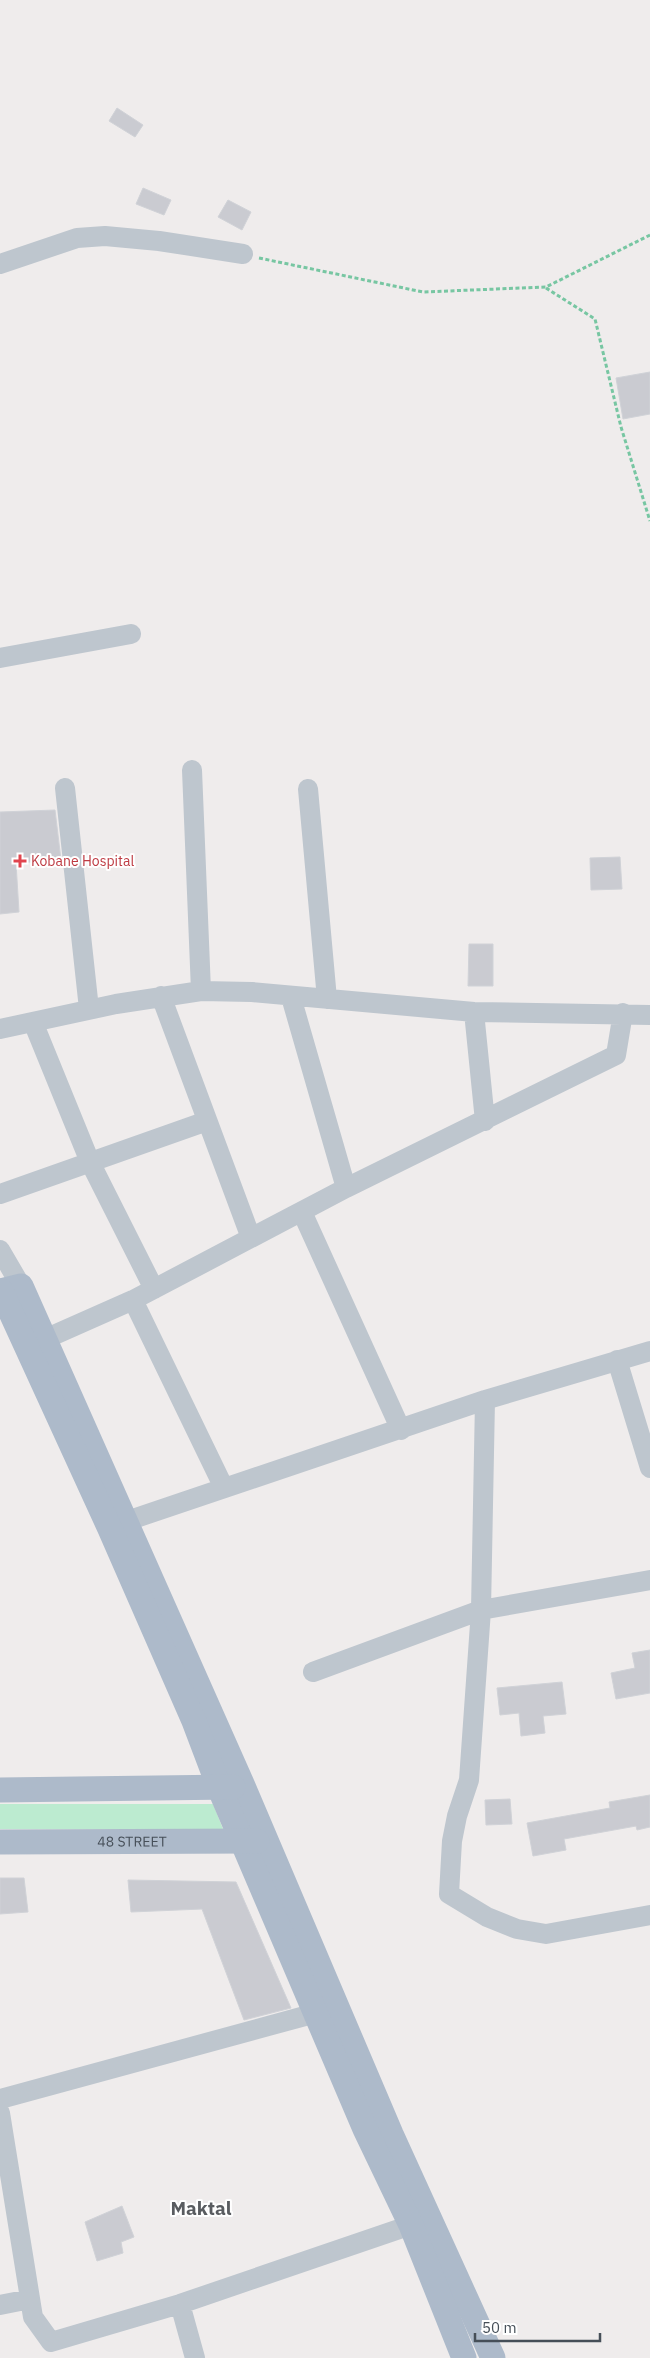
<svg xmlns="http://www.w3.org/2000/svg" width="650" height="2358" viewBox="0 0 650 2358" font-family="'IBM Plex Sans',sans-serif">
  <rect width="100%" height="100%" fill="#efecec"/>
  <path fill="#bcebd0" d="M 0,1804 L 213,1804 L 223,1829 L 0,1829 Z"/>
  <path fill="#cacbd1" stroke="#d0d2d7" d="M 117,108 L 143,125 L 135,137 L 109,121 Z
    M 143,188 L 171,200 L 164,215 L 136,204 Z
    M 228,200 L 251,212 L 242,230 L 218,217 Z
    M 650,372 L 650,414 L 623,419 L 616,378 Z
    M 55,810 L 61,860 L 16,863 L 19,912 L 0,914 L 0,812 Z
    M 620,857 L 622,889 L 591,890 L 590,858 Z
    M 469,944 L 493,944 L 493,986 L 468,986 Z
    M 650,1650 L 650,1693 L 616,1699 L 611,1673 L 635,1668 L 632,1653 Z
    M 562,1682 L 566,1714 L 543,1716 L 545,1733 L 521,1736 L 519,1713 L 500,1715 L 497,1688 Z
    M 650,1795 L 650,1827 L 637,1830 L 636,1826 L 564,1839 L 566,1850 L 533,1856 L 527,1823 L 610,1808 L 609,1802 Z
    M 510,1799 L 512,1824 L 486,1825 L 485,1800 Z
    M 0,1878 L 24,1878 L 28,1912 L 0,1914 Z
    M 128,1880 L 236,1882 L 291,2008 L 244,2020 L 202,1909 L 131,1912 Z
    M 122,2206 L 134,2237 L 121,2242 L 123,2253 L 97,2261 L 85,2222 Z"/>
  <g fill="none" stroke-linecap="round" stroke-linejoin="round">
    <path stroke="#77c6a2" stroke-width="3" stroke-dasharray="4 2.5" stroke-linecap="butt" d="M 259,258 L 423,292 L 546,287 L 650,235
      M 546,288 L 595,319 L 621,427 L 650,521"/>
    <path stroke="#bec6ce" stroke-width="20" d="M 0,264 L 77,238 L 105,236 L 159,241 L 243,254
      M 0,658 L 131,634
      M 192,770 L 201,991
      M 65,788 L 89,1009
      M 308,789 L 327,999
      M 161,996 L 251,1238
      M 291,997 L 346,1188
      M 474,1012 L 485,1121
      M 33,1022 L 90,1162 L 154,1289
      M 0,1029 L 116,1004 L 201,991 L 252,992 L 474,1012 L 650,1015
      M 0,1194 L 207,1121
      M 302,1212 L 401,1430
      M 0,1250 L 21,1286
      M 133,1300 L 224,1488
      M 45,1339 L 133,1300 L 346,1188 L 616,1055 L 623,1013
      M 617,1360 L 650,1468
      M 485,1400 L 481,1610 L 469,1780 L 457,1816 L 452,1841 L 449,1894 L 487,1917 L 517,1929 L 546,1934 L 650,1915
      M 127,1521 L 485,1400 L 650,1351
      M 313,1672 L 481,1610 L 650,1580
      M 0,2099 L 316,2013
      M 0,2113 L 33,2317 L 51,2342 L 180,2304 L 411,2225
      M 180,2304 L 195,2358
      M 0,2305 L 30,2299"/>
    <g stroke="#adbaca" stroke-width="25">
      <path d="M 0,1291 L 21,1286 L 243,1786 L 391,2134 L 493,2358"/>
      <path d="M 1,1291 L 110,1529 L 194,1721 L 219,1787 L 365,2129 L 411,2225 L 464,2358"/>
      <path d="M 0,1790 L 233,1787"/>
      <path id="s1" d="M 0,1842 L 257,1841"/>
    </g>
  </g>
  <path fill="#e0444e" stroke="#fff" stroke-width="2" d="M17.5 853.5h5v5h5v5h-5v5h-5v-5h-5v-5h5z"/>
  <g text-anchor="middle" dominant-baseline="central" stroke-width="4" stroke-linejoin="round" paint-order="stroke">
    <g font-size="14" fill="#be3a42" stroke="#fff" text-anchor="start">
      <text x="31" y="861">Kobane Hospital</text>
    </g>
    <g font-size="14" fill="#464f58" stroke="#fff">
      <text stroke="none"><textPath href="#s1" startOffset="132">48 STREET</textPath></text>
    </g>
    <g font-size="19" font-weight="bold" fill="#595c60" stroke="#fff">
      <text x="201" y="2208">Maktal</text>
    </g>
  </g>
  <path d="M475 2333v8h125v-8" fill="none" stroke="#464f58" stroke-width="2.5"/>
  <text x="482" y="2333" font-size="15" fill="#464f58" stroke="#ffffff" stroke-width="4" paint-order="stroke">50 m</text>
</svg>
